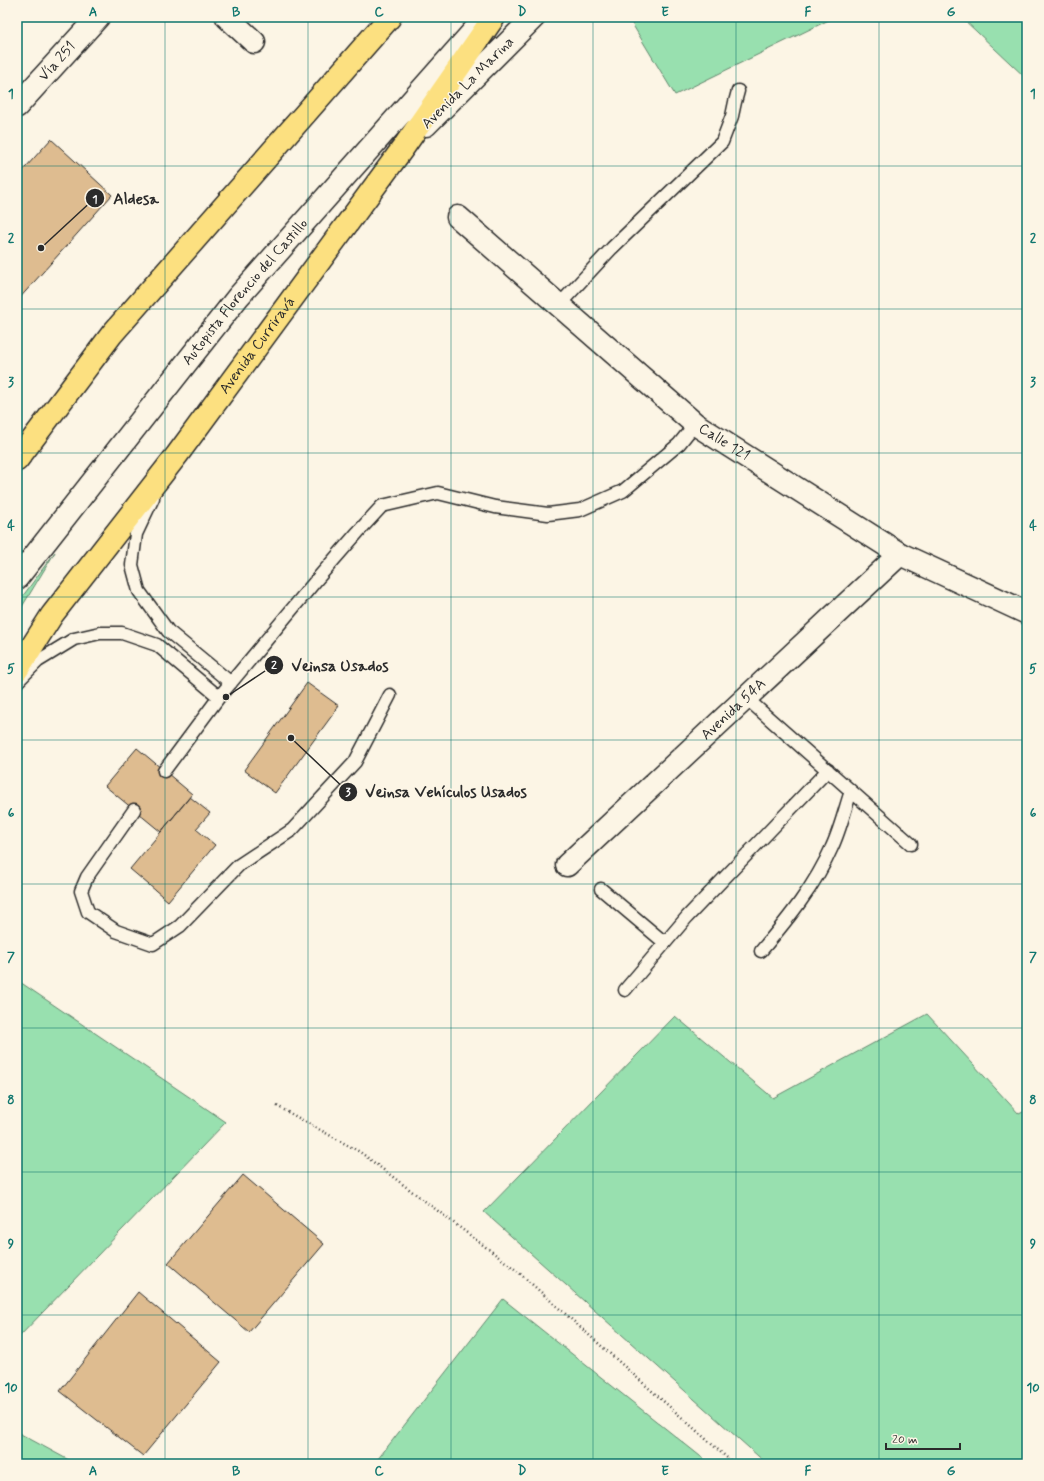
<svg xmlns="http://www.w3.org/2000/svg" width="1044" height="1481" viewBox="0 0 1044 1481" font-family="Mynerve,sans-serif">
  <rect width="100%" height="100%" fill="#fcf5e5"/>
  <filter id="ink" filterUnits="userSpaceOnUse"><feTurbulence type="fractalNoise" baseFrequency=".025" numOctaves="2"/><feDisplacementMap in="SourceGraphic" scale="8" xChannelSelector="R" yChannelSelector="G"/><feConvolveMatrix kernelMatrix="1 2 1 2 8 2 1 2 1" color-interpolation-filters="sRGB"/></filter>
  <g filter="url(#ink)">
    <path fill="#98e0af" stroke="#62866d" d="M 628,17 L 835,17 L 675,95 Z
      M 961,17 L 1027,17 L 1027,79 Z
      M 55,552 L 17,615 L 17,604 Z
      M 17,980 L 226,1122 L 17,1339 Z
      M 927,1014 L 1019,1114 L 1027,1110 L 1027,1464 L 767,1464 L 484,1212 L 675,1016 L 773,1098 Z
      M 503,1299 L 710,1464 L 374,1464 Z
      M 17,1432 L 76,1464 L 17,1464 Z"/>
    <path fill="#debc90" stroke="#2b2b2b" d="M 51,139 L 112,195 L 17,301 L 17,177 Z
      M 307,683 L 339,706 L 275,793 L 244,770 Z
      M 137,748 L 192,794 L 161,832 L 105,786 Z
      M 190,797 L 210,813 L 196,829 L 215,845 L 168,901 L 130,869 Z
      M 243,1175 L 324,1244 L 249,1332 L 168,1263 Z
      M 138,1292 L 221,1362 L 143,1456 L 60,1391 Z"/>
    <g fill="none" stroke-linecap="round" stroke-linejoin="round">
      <g stroke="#2b2b2b" stroke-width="15">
        <path id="lane" d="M 559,305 L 612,248 L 722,142 L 732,116 L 735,102 L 738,91
          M 153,498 L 136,534 L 132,565 L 139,591 L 168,631 L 231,683
          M 17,682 L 38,661 L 74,639 L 100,633 L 122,633 L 157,645 L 219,697
          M 746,698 L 911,844
          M 164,771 L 219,697 L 318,578 L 358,532 L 382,506 L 438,493 L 495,507 L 548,514 L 580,510 L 623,491 L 679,444 L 695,424
          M 134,810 L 87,877 L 81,891 L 88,912 L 116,931 L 153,944 L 180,926 L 239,865 L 292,830 L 355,762 L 390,695
          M 601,889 L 665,943
          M 761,951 C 788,919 815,886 832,847 C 840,830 845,809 851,791
          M 625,990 L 687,917 L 828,770"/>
      </g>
      <g stroke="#2b2b2b" stroke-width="25">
        <g id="street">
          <path d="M 227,17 L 254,42"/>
          <path id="s1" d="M 458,217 L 695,424 L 900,554 L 1027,613"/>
          <path id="s2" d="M 567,865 L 900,554"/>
        </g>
      </g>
      <g stroke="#2b2b2b" stroke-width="25">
        <g id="secondary">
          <path id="s3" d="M 17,106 L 98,17"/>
          <path d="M 426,125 L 534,17"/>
          <path id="s4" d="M 17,578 L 238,297 L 479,25"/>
        </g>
      </g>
      <g stroke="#2b2b2b" stroke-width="25">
        <g id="highway">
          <path d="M 17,460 L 112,334 L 390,17"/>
          <path id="s5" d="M 17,670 L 52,615 L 177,455 L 403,148 L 494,17"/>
        </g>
      </g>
      <path stroke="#2b2b2b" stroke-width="2.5" stroke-dasharray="1 3" stroke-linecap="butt" d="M 277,1106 L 360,1152 L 516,1270 L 734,1464"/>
      <use href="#lane" stroke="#fcf5e5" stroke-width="12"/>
      <use href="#street" stroke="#fcf5e5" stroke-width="22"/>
      <use href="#secondary" stroke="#fcf5e5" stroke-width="22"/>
      <use href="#highway" stroke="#fce080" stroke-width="22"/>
    </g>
  </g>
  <path fill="none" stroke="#0f766e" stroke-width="1" stroke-opacity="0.55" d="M 165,17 L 165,1464M 308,17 L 308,1464M 451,17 L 451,1464M 593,17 L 593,1464M 736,17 L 736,1464M 879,17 L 879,1464M 17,166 L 1027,166M 17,309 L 1027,309M 17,453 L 1027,453M 17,597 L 1027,597M 17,740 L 1027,740M 17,884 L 1027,884M 17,1028 L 1027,1028M 17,1172 L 1027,1172M 17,1315 L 1027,1315"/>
  <g text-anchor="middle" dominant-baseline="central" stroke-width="3" stroke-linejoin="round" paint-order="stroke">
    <g font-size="15" fill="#2b2b2b" stroke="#fcf5e5">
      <text stroke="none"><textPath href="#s3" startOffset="60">Vía 251</textPath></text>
      <text transform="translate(468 83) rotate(-45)">Avenida La Marina</text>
      <text stroke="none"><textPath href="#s4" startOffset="366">Autopista Florencio del Castillo</textPath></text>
      <text stroke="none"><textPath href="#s5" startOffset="404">Avenida Curriravá</textPath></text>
      <text stroke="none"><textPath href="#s1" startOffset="349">Calle 121</textPath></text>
      <text stroke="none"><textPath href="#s2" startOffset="228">Avenida 54A</textPath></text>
    </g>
  </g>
  <path fill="none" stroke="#2b2b2b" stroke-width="1.5" d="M41 248L95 198M226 697L274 665M291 738L348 792"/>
  <g fill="#2b2b2b" stroke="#fcf5e5" stroke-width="1.5">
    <circle cx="41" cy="248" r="4"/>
    <circle cx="226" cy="697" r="4"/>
    <circle cx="291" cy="738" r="4"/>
    <circle cx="95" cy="198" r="10"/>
    <circle cx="274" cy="665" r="10"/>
    <circle cx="348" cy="792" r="10"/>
  </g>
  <g font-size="12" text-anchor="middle" font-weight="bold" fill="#fff">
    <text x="95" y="203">1</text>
    <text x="274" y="669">2</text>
    <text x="348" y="796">3</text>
  </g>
  <g font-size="16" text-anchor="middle" font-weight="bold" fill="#2b2b2b" stroke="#fcf5e5" stroke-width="3" stroke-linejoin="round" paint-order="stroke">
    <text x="136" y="204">Aldesa</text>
    <text x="340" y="671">Veinsa Usados</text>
    <text x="446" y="797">Veinsa Vehículos Usados</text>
  </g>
  <rect width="1044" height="1481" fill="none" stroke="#fcf5e5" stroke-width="44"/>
  <path d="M886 1443v6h74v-6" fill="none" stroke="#2b2b2b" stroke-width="2"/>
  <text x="892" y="1443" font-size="12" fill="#2b2b2b" stroke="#fcf5e5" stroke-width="3" paint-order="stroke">20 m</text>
  <rect x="22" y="22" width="1000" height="1437" fill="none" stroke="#0f766e" stroke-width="1.5"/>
  <g font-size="13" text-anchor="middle" font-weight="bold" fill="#0f766e">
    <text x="93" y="16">A</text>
    <text x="236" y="16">B</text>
    <text x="379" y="16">C</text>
    <text x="522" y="16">D</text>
    <text x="665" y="16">E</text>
    <text x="808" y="16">F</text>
    <text x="951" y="16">G</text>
    <text x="11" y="98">1</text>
    <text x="1033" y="98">1</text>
    <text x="11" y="242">2</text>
    <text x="1033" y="242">2</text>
    <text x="11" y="386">3</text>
    <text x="1033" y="386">3</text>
    <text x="11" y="530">4</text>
    <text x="1033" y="530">4</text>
    <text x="11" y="673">5</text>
    <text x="1033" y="673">5</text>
    <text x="11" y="817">6</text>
    <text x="1033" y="817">6</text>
    <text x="11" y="961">7</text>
    <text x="1033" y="961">7</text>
    <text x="11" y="1104">8</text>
    <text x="1033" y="1104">8</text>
    <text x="11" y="1248">9</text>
    <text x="1033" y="1248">9</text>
    <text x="11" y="1392">10</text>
    <text x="1033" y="1392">10</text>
    <text x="93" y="1475">A</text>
    <text x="236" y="1475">B</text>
    <text x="379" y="1475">C</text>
    <text x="522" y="1475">D</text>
    <text x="665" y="1475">E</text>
    <text x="808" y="1475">F</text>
    <text x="951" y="1475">G</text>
  </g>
</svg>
